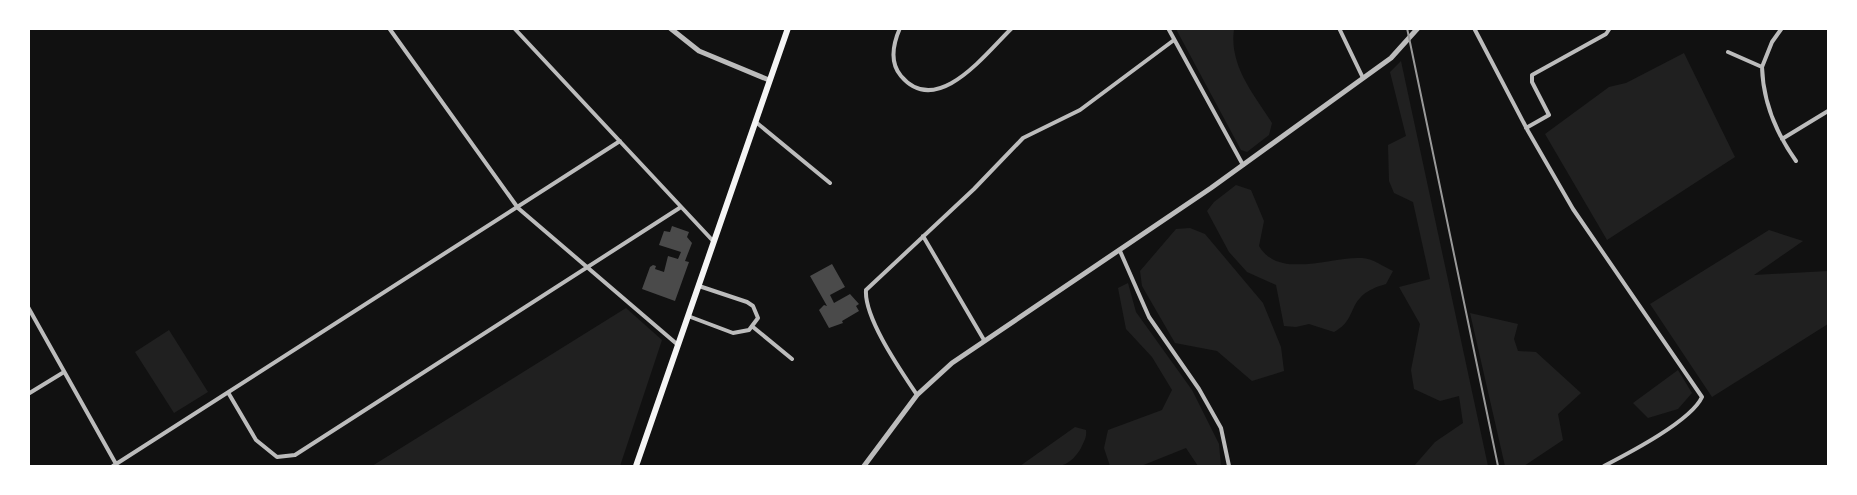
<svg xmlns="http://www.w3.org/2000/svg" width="1857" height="495" viewBox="0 0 1857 495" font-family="'DM Sans',sans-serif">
  <rect width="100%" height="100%" fill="#111"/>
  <path fill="#202020" d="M 1176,29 L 1234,29 C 1229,66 1253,93 1272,123 L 1269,135 L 1247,152 L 1241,150 Z
    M 1684,53 L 1735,157 L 1607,240 L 1545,134 L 1609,87 L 1626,83 Z
    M 1401,61 L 1488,466 L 1414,466 L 1435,442 L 1463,423 L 1459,396 L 1440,401 L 1414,389 L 1411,370 L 1420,324 L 1399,287 L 1430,279 L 1413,202 L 1394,193 L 1389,181 L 1388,145 L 1406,136 L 1390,72 Z
    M 1236,185 L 1251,190 L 1264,221 L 1259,246 C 1279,280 1332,256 1362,258 C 1372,258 1384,267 1393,271 L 1386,284 C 1343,296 1361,318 1334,332 L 1309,324 L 1296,327 L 1284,326 L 1276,285 L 1247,272 L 1229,252 L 1207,211 L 1214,202 Z
    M 1190,228 L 1205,234 L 1263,303 L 1281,347 L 1284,371 L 1252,381 L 1217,351 L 1175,343 L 1142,286 L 1140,271 L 1176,229 Z
    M 1769,230 L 1803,241 L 1754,275 L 1828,271 L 1828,324 L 1712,397 L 1650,304 Z
    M 1128,283 L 1136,312 L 1192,390 L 1219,444 L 1221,466 L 1198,466 L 1186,448 L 1141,466 L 1110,466 L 1104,448 L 1108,430 L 1162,410 L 1172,390 L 1152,357 L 1126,329 L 1118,288 Z
    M 626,308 L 662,340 L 620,466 L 372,466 Z
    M 1470,313 L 1518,324 L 1514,339 L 1518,351 L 1536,352 L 1581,393 L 1558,414 L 1563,440 L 1524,466 L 1505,466 Z
    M 169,330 L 208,392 L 174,413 L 135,352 Z
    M 1678,370 L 1692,393 L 1678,409 L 1648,418 L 1633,403 Z
    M 1075,427 L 1086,430 C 1087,437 1084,441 1081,448 C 1066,474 1046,467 1020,466 Z"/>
  <path fill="#4a4a4a" d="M 672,226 L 689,232 L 687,237 L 692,243 L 685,261 L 689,262 L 675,301 L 642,289 L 650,267 L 653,265 L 656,266 L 655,269 L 664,272 L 668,256 L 678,259 L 681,252 L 659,245 L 664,231 L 670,232 Z
    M 832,264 L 845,287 L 830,295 L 834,303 L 850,294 L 859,304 L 856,306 L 859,311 L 842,321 L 843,323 L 829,328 L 819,310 L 824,305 L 827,306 L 810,276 Z"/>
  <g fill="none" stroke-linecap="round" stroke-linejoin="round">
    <path stroke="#bcbcbc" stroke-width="4" d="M 389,28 L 518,208 L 678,345
      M 514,28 L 714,242
      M 900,28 C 893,44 889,62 901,76 C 937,119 986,53 1012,28
      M 1168,28 L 1243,165
      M 1339,28 L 1363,78
      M 1474,28 L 1528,131 L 1573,209 L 1702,397 C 1691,421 1629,453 1604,466
      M 1728,52 L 1762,67 C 1763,102 1776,133 1796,161
      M 1762,67 L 1772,42 L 1782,28
      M 757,123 L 830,183
      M 1526,128 L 1549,115 L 1532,82 L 1532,75 L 1606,34 L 1610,28
      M 1782,139 L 1828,111
      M 923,236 L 984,340
      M 1120,251 L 1149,317 L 1199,389 L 1221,428 L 1229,466
      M 28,307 L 116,464
      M 688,316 L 733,333 L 749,330 L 758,318 L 753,306 L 747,302 L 699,286
      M 753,327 L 792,359
      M 28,394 L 64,372
      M 229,394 L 256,440 L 277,457 L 295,455 L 681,207
      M 917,395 C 901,371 864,318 866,290 L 974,189 L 1023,138 L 1080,110 L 1174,40
      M 113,466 L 620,141"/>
    <path stroke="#bcbcbc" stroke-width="5" d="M 670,28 L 699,51 L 769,80
      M 864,466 L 917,395 L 952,363 L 1211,188 L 1391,58 L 1418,28"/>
    <path stroke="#f5f5f5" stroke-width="6" d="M 636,466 L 788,28"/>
    <path stroke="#9a9a9a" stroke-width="2" d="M 1407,28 L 1498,466"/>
  </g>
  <rect width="1857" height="495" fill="none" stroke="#ffffff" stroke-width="60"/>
</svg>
